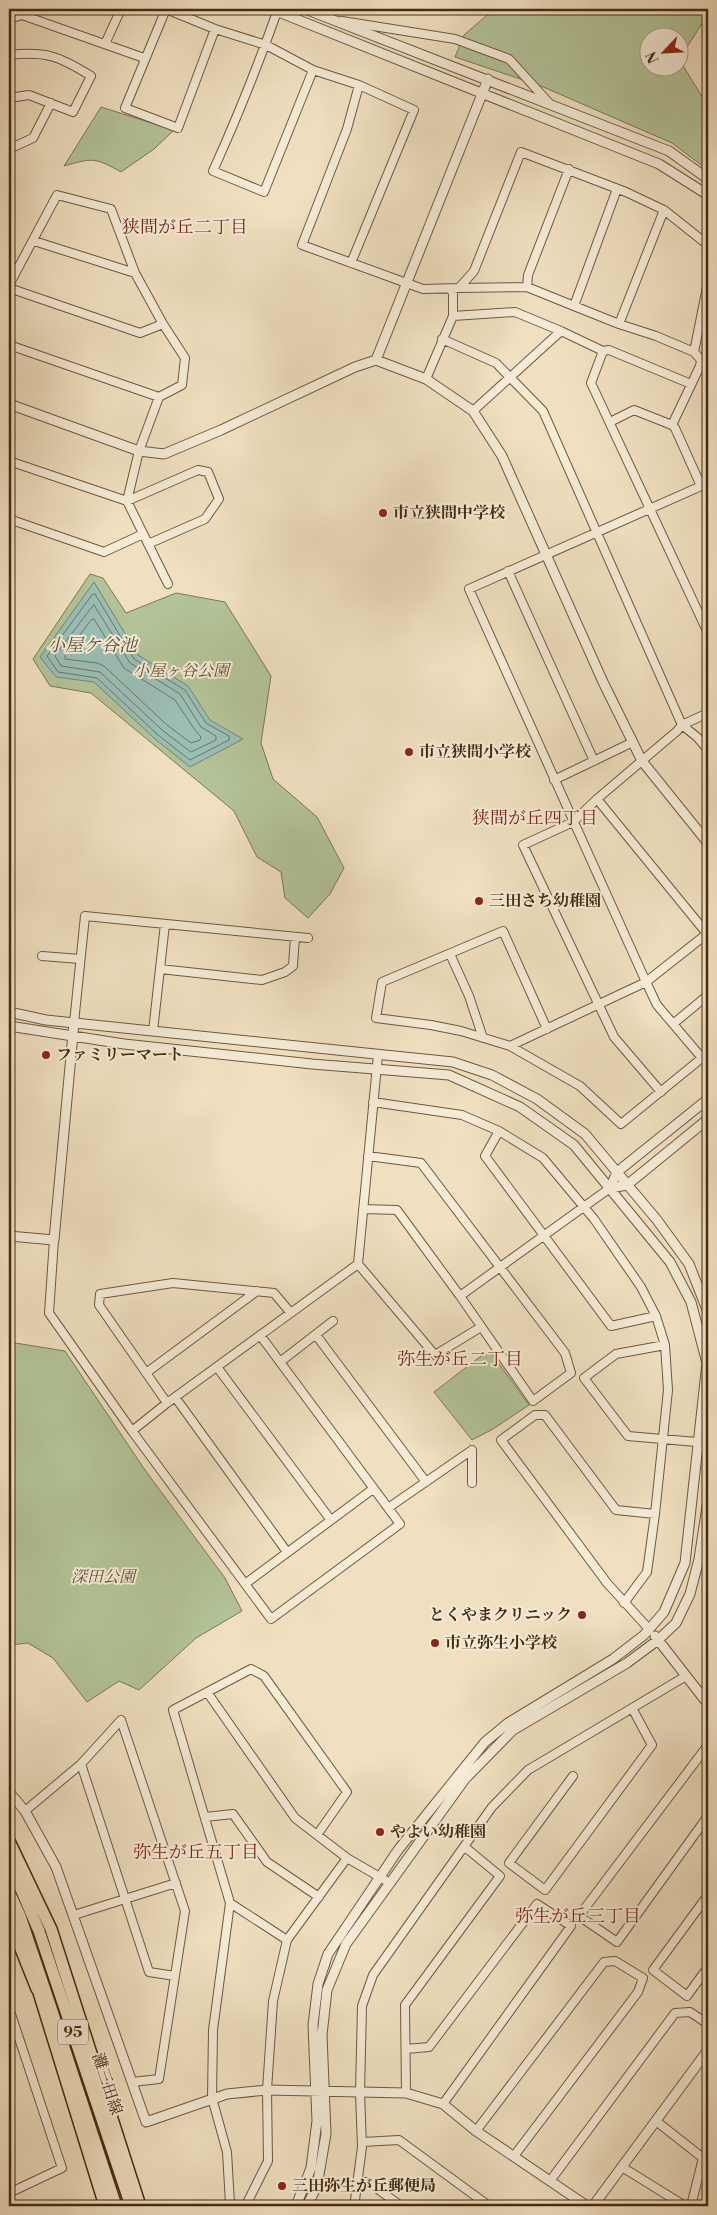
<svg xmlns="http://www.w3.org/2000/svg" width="717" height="2215" viewBox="0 0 717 2215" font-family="'Libre Bodoni','Noto Serif JP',serif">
  <rect width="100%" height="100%" fill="#f0e0c1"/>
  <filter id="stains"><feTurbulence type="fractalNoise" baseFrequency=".004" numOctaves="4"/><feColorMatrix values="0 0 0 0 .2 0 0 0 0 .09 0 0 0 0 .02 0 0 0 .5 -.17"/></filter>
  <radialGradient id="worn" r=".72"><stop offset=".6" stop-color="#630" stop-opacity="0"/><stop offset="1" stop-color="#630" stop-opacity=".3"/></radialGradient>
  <path fill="#b3c398" stroke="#7c7754" d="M 494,9 L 708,9 L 708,14 L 680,58 L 680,38 L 650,38 L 650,68 L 680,68 L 680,61 L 708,106 L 708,170 L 672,143 L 541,86 L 455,57 L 464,35 Z
    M 101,107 L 174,130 L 154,149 L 121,172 C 95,157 92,158 64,166 Z
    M 90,574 L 103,578 L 126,613 L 176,593 L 225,602 L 271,676 L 261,743 L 273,779 L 317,817 L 344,868 L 330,894 L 308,918 L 285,898 L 281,872 L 257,857 L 234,811 L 91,693 L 50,686 L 33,659 Z
    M 9,1342 L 65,1351 L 145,1470 L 225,1578 L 242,1611 L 196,1638 L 139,1690 L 119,1681 L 87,1702 L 53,1658 L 28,1643 L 9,1645 Z
    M 489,1350 L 529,1405 L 493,1429 L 472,1440 L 434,1392 Z"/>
  <path fill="#9abdb4" stroke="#788372" d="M 94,582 L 138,655 L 188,686 L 210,720 L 243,739 L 190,767 L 155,739 L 94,682 L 56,677 L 40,657 Z"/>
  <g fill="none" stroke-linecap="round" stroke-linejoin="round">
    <path stroke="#707462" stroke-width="1" d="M 95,594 L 134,659 L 185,690 L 206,723 L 229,736 L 229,740 L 190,760 L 158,735 L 97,678 L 58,672 L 47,656 L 92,595 Z
      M 94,605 L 130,663 L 180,694 L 201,727 L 216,736 L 216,740 L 191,752 L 162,730 L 100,672 L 61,666 L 55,656 Z
      M 94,619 L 124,668 L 175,700 L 195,730 L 201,737 L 200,740 L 191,743 L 167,725 L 104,666 L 97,663 L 65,659 L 65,655 L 91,620 Z"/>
    <g stroke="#70583c" stroke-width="10">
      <path id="minor" d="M 166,9 L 215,29 L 178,128 L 125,108 Z
        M 278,9 C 259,63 237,118 213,171 L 264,192 L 313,70
        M 9,19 L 22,15 L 144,58
        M 342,21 L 455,39 L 509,59 L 550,104
        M 215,29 L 266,45 L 313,70 L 359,85 L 414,110 L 351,263
        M 105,44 L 121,9
        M 9,55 C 46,51 59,56 91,76 L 73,112 L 29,95 L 9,98
        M 359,85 L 347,129 L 302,245 L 423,289 L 459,288 L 474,271 L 521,152 L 626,192 L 664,210
        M 9,149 L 33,138 L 51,103
        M 569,169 L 528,275 L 527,287 L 574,306 L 617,189
        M 34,241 L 135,273
        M 708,245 L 664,210 L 619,324 L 656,336 L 694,352 L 708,282
        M 9,285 L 57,195 L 111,209 L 135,273 L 163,324 L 185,358 L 182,385 L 159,397 L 139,451 L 127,501 L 168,584
        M 9,288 L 140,333 L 163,324
        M 459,288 L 527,287
        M 574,306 L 619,324
        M 453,316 L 515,312 L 561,331
        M 442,339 L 496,363 L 543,411 L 682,725 L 677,731 L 597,799 L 573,822 L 523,845 L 614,1037 L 661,1092
        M 9,345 L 159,397
        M 603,351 L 609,350 L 691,384
        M 426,379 L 453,316 L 453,294 L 451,289
        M 473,411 L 561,331 L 603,351 L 591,383 L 708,633
        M 610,422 L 634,410 L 672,425 L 675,428 L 701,486
        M 672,425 L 700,366 L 701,360 L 694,352
        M 9,461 L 127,501 L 198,470 L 208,472 L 219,499 L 205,519 L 148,544
        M 9,519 L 104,552 L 143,534
        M 508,571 L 594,761
        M 708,713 L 682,725 L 697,737 L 708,750
        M 554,780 L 633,742
        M 597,799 L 708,935
        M 450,954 L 469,996 L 483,1038
        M 42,956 L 80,959
        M 160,969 L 262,980 L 285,972 L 293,966 L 295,937
        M 74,1023 L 85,916 L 308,938
        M 673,1024 L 708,995
        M 547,1029 L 503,931 L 382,982 L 376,1018 L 431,1025 L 461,1031 L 510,1046 L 646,982 L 708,933
        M 153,1031 L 165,924
        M 510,1046 L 580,1086 L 621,1124 L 708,1053
        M 702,1058 L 657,1005 L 646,982 L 469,589 L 708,483
        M 373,1102 L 462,1115 L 499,1131 L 543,1158 L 594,1219 L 641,1287 L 656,1316 L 665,1345 L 668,1390 L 655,1514 L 647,1572 L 624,1603
        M 499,1131 L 485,1156 L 611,1326 L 656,1316
        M 368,1156 L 421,1163 L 565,1353 L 571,1373 L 533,1401 L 460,1296
        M 363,1209 L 397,1210 L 460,1296 L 610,1188
        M 54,1240 L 49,1313 L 132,1431 L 167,1403 L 358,1264 L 378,1055
        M 358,1264 L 435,1355 L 481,1327
        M 316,1335 L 426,1482
        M 665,1345 L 616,1354 L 584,1378 L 628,1436 L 708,1443
        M 280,1362 L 333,1321
        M 217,1367 L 330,1519
        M 146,1373 L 257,1291
        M 175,1397 L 287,1552
        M 167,1403 L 99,1305 L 100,1294 L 173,1283 L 274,1293 L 290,1312
        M 132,1431 L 271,1619 L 400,1524 L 260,1335
        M 472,1483 L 472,1450
        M 388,1508 L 472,1450
        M 245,1584 L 373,1489
        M 649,1629 L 607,1583 L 501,1440 L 535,1415 L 545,1415 L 616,1510 L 655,1514
        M 207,1692 L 295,1818 L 317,1835 L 347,1792 L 264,1676 L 251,1669 L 173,1710 L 230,1903 L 213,2030 L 212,2098 L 227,2152 L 230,2204 L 235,2206
        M 708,1745 L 579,1916 L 617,1942 L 708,1816
        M 81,1764 L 149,1972 L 175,1976
        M 573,1776 L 509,1863 L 545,1890 L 652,1745 L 632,1708
        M 25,1811 L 81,1764 L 121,1720 L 185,1911 L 159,2079 L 132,2082
        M 205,1817 L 233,1814 L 267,1862 L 319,1897
        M 317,1835 L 347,1858 L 390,1883
        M 708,1895 L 653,1970 L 687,1996 L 708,1967
        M 230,1903 L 287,1940
        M 74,1915 L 176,1883
        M 9,2008 L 62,2168 L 9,2193
        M 406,2049 L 429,2047 L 537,1904 L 571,1926 L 443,2104
        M 406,2093 L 405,2005 L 500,1876 L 465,1847
        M 656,2121 L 703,2158 L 691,2206
        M 476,2131 L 604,1962 L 615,1961 L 643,1978 L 638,1992 L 514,2156
        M 363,2142 L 399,2140 L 489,2206
        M 622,2167 L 685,2206
        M 550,2181 L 675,2013 L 690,2012 L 708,2024
        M 358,2182 L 368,2182 L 401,2206
        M 241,2206 L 246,2205 L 268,2161 L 267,2090 L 273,2001 L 287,1940 L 347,1858
        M 352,2206 L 355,2200 L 362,2147 L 360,2093 L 362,2006 L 373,1975 L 492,1807 L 528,1770 L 686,1676"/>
    </g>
    <g stroke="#70583c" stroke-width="11">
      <path id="tertiary" d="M 271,9 L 659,164 L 708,195
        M 305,9 L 669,151 L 708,179
        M 9,19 L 16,9
        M 376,360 L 488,79
        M 9,404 L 139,451 L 164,454 L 221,430 L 355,367 L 376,360 L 426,379 L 473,411 L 502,456 L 603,682 L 642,761 L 708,843
        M 9,1012 L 46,1020 L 453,1062 L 492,1075 L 537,1099 L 585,1134 L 657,1220 L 689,1264 L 708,1312
        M 9,1026 L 124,1044 L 312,1064 L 449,1075 L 520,1107 L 574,1145 L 670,1262 L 691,1302 L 707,1363 L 685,1563 L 664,1612 L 644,1635 L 613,1659 L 508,1723 L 485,1742 L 398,1850 L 328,1954 L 318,1984 L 313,2025 L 317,2121 L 311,2168 L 296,2206
        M 610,1188 L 617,1172 L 708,1099
        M 610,1188 L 627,1185 L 708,1119
        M 9,1236 L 54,1240 L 74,1023
        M 655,1636 L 708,1704
        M 9,1792 L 25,1811 L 56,1867 L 146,2122 L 227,2094 L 267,2090 L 406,2093 L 443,2104 L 476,2131 L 587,2206
        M 307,2206 L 317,2186 L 326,2134 L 322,2035 L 327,1990 L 346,1944 L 465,1779 L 513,1730 L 627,1663 L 658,1640 L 676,1623 L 690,1594 L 699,1559 L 708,1500
        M 593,2206 L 708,2050"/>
    </g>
    <g stroke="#452b10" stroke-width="14">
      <path id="primary" d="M 9,1841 L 51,1929 L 140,2206
        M 9,1861 L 39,1931 L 131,2206
        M 9,1892 L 20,1916 L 51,2008 L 116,2206
        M 9,1919 L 37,1989
        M 37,1986 L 105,2206"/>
    </g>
    <use href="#minor" stroke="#f5ebd7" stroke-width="8"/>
    <use href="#tertiary" stroke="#f5ebd7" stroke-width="9"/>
    <use href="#primary" stroke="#f0e0c1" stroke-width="11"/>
  </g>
  <g fill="#8f2418" stroke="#f5ebd7" stroke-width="2">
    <circle cx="383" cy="513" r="5"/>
    <circle cx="409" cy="752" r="5"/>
    <circle cx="479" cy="901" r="5"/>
    <circle cx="46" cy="1055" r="5"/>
    <circle cx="582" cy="1615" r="5"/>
    <circle cx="435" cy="1643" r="5"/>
    <circle cx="380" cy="1832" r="5"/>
    <circle cx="282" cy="2186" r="5"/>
  </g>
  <g text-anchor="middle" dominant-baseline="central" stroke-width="4" stroke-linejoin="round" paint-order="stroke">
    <rect fill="#f5ebd7" stroke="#7a654c" stroke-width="1" x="58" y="2019.5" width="30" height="25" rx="4"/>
    <g font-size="15" font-weight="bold" fill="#452b10">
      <text x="73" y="2032">95</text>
    </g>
    <g font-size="16" font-weight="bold" fill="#452b10" stroke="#f5ebd7" text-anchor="start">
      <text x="393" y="513">市立狭間中学校</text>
      <text x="419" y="752">市立狭間小学校</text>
      <text x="489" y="901">三田さち幼稚園</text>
      <text x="56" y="1055">ファミリーマート</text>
      <text x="572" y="1615" text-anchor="end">とくやまクリニック</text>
      <text x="445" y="1643">市立弥生小学校</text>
      <text x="390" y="1832">やよい幼稚園</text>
      <text x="292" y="2186">三田弥生が丘郵便局</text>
    </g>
    <g font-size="16" font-style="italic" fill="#605132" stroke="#f5ebd7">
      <text x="181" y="671">小屋ヶ谷公園</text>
      <text x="103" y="1577">深田公園</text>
    </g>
    <g font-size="16" fill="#452b10" stroke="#f5ebd7">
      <text transform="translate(107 2084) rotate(72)">灘三田線</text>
    </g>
    <g font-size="18" fill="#7a1f14" stroke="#f5ebd7">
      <text x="185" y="227">狭間が丘二丁目</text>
      <text x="535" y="818">狭間が丘四丁目</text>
      <text x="460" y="1359">弥生が丘二丁目</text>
      <text x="196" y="1852">弥生が丘五丁目</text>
      <text x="578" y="1916">弥生が丘三丁目</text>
    </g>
    <g font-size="18" font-style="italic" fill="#5a5039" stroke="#f5ebd7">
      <text x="92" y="645">小屋ケ谷池</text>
    </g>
  </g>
  <rect width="717" height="2215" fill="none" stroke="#f0e0c1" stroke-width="30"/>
  <rect x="10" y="10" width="697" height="2195" fill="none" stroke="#452b10" stroke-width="2.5"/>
  <rect x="15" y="15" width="687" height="2185" fill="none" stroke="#452b10"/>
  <g transform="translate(664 52) rotate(245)"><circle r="24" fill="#f5ebd7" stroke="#af9e87"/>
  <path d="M0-4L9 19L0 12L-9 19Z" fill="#8f2418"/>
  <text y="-8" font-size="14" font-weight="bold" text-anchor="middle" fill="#452b10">N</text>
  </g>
  <rect width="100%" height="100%" filter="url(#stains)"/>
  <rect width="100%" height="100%" fill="url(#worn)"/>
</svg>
